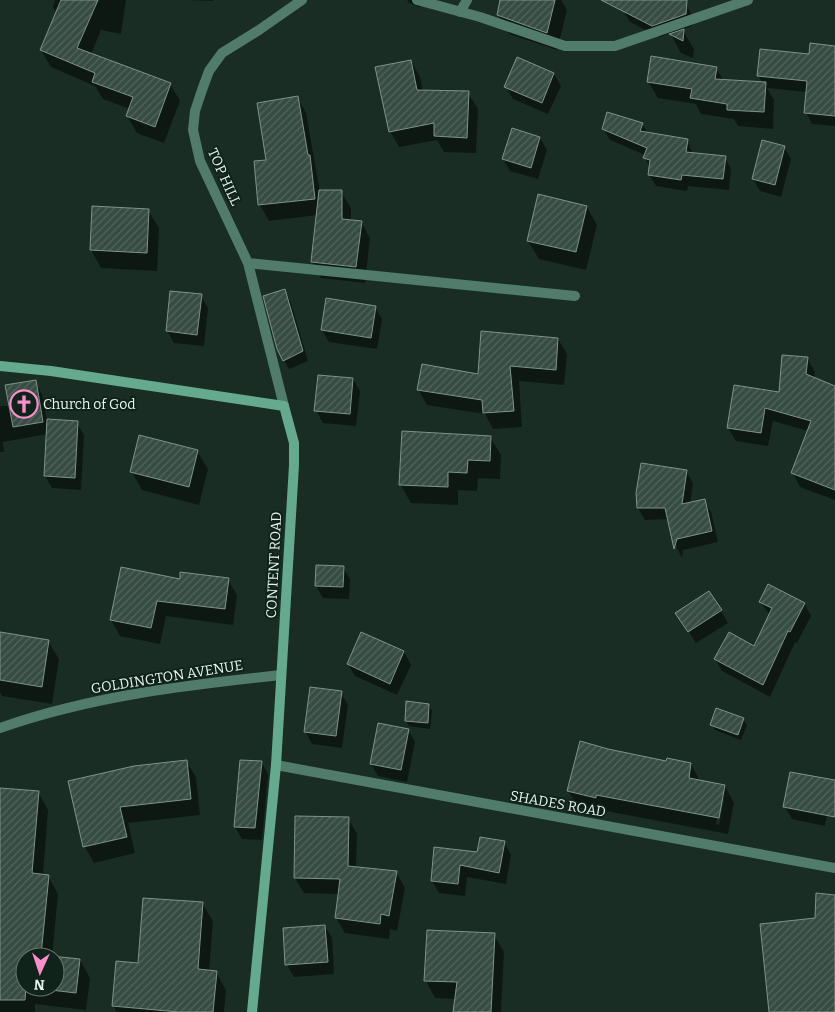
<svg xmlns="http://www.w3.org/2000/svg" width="835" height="1012" viewBox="0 0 835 1012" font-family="Bitter,serif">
  <defs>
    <pattern id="building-hatch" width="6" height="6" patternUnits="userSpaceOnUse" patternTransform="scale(1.25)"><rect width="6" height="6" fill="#374c43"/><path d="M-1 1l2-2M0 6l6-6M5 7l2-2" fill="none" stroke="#54665e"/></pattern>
  </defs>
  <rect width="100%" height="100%" fill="#192d25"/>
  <path fill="#0007" fill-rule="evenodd" d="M 55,0 L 126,0 L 121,34 L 101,30 L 91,54 L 170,84 L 180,101 L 164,143 L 137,133 L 127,116 L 130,109 L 103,99 L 95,86 L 51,67 L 41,50 L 57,13 L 53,7 Z
    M 186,0 L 213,0 L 213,1 Z
    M 407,0 L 436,0 L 420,7 L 409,3 Z
    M 502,0 L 561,0 L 567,10 L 557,50 L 509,34 L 498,15 Z
    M 607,0 L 675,0 L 686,5 L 693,17 L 692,26 L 682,29 L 694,49 L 693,58 L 681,53 L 670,33 L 660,37 L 630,22 L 623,10 Z
    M 835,47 L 835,126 L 812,124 L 806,112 L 807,92 L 767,88 L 774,100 L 773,129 L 738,126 L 734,119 L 701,114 L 696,104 L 658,98 L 648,81 L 716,68 L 724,81 L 763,84 L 758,75 Z
    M 411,61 L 420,77 L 423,91 L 468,93 L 478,109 L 476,153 L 444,152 L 437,140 L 399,147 L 390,131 Z
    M 554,74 L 561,86 L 548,114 L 513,99 L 506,87 Z
    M 297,97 L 306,113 L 320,192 L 341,192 L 351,208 L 351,221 L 361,222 L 370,238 L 365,283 L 321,278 L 312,262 L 317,215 L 269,221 L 260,205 L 268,161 Z
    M 642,124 L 648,133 L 687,140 L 693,154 L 725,157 L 731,169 L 729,190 L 688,186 L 687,191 L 656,186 L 649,174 L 650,168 L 645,158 L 645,155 L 610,140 L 603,128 Z
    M 540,138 L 547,150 L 538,179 L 510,171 L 503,159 Z
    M 784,147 L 791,159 L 781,197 L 760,191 L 753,179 Z
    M 587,207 L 597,225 L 586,270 L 539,259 L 528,241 Z
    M 148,210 L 159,228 L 157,271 L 101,268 L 91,250 Z
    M 284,291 L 290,300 L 308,361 L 289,369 L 284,360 Z
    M 201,296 L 208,308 L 204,346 L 174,343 L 167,330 Z
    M 375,307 L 382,319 L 377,349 L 329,342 L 322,330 Z
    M 558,339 L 567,354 L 564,385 L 519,381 L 522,427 L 493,429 L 485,414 L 427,405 L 418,389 L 479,376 Z
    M 807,358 L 815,372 L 814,379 L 835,387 L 835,500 L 800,487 L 793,473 L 808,431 L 773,421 L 768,446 L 736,441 L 728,428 L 780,393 Z
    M 353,379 L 360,391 L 356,426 L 323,423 L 316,410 Z
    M 35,382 L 42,394 L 47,421 L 77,423 L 84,435 L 81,490 L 52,488 L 45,476 L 48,434 L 3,442 L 4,452 L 0,452 L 0,406 L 10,406 Z
    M 490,437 L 501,455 L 500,479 L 478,478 L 477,491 L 458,490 L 458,505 L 411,503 L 400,484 Z
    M 197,451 L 208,469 L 199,505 L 142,490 L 132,472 Z
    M 686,471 L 693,483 L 690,504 L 704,501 L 711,512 L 718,542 L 683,550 L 682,558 L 677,548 L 669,519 L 645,520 L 638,508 Z
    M 343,567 L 350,579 L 349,599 L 323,598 L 316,586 Z
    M 181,580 L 228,580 L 237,595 L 233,625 L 166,616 L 160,644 L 120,636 L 111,620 Z
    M 760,602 L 804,603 L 811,616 L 797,643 L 795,642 L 770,697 L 722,671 L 715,659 L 755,647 L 770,615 Z
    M 721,611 L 728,623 L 696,643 L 684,625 Z
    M 0,633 L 48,641 L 59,659 L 52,704 L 2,696 L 0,692 Z
    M 361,634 L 404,652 L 411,665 L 397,695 L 355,676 L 348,664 Z
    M 341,693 L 348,705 L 342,748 L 312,744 L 305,731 Z
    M 429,705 L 432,711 L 430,729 L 409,726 L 406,721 Z
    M 743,719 L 747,725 L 741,740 L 715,730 L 712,725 Z
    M 408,730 L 415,742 L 407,782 L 378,776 L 371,764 Z
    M 581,743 L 667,762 L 691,764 L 700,781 L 725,786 L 734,803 L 728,834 L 606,811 L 605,814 L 578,807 L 568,791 ZM 721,799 L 724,799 L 719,825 L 716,824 Z
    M 186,761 L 196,777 L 200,815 L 128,823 L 135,853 L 94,863 L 85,847 L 70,782 Z
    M 261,762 L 268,774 L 262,840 L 242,839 L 235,827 Z
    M 0,789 L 38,792 L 48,810 L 43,876 L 48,876 L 58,894 L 52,957 L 25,957 L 25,987 L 55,987 L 55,958 L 80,960 L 90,978 L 86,1010 L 35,1004 L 35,1012 L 0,1012 Z
    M 831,791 L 825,826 L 792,819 L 785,807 Z
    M 348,818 L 357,834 L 356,868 L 396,872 L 405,888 L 397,931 L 390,929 L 389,939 L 345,933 L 336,918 L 340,894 L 304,893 L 295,878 Z
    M 504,842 L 511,855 L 506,884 L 467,877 L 465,896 L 439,893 L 432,881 L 478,853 Z
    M 202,903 L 213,921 L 209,972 L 216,972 L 226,990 L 224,1012 L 117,1012 L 113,1005 L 140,965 Z
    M 325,926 L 332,938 L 334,974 L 294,977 L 287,965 Z
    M 494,935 L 504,952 L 501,1012 L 455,1012 L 456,999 L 435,998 L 426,981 Z"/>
  <path fill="url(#building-hatch)" stroke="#7d948a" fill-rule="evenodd" d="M 61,0 L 98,0 L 77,48 L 171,83 L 155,127 L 126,116 L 133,97 L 92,82 L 95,73 L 40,50 Z
    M 500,0 L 555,0 L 547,33 L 497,15 Z
    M 601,0 L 687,0 L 686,14 L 652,26 Z
    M 684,29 L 683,41 L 669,34 Z
    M 810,43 L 835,46 L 835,116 L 804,113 L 807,81 L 757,76 L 760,49 L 809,54 Z
    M 651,56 L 717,67 L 715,79 L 766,82 L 764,112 L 727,110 L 727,104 L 690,98 L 692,89 L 647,82 Z
    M 517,57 L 554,73 L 542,103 L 504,87 Z
    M 411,60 L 417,90 L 469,91 L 467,138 L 434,136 L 434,123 L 389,132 L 375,67 Z
    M 298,96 L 308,155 L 310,155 L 315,199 L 258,205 L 254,161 L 266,160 L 257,103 Z
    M 607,112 L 643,123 L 640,131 L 688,139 L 686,152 L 726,156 L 723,179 L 682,175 L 681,180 L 648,175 L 650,160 L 643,158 L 647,148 L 602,129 Z
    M 512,128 L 540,137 L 531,168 L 502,159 Z
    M 762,140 L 785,146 L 775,185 L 752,179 Z
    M 319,190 L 342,190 L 342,219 L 362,221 L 356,267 L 311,262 Z
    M 538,194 L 587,206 L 576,252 L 527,241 Z
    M 92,206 L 149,209 L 147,253 L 90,250 Z
    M 285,289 L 303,351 L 283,361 L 277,349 L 263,296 Z
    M 170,291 L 202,294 L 197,335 L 166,331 Z
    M 326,298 L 376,306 L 371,338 L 321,330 Z
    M 481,331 L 558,338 L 556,370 L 510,366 L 514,411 L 483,413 L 482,400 L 417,390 L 422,364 L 478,374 Z
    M 782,355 L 808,357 L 806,374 L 835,386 L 835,490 L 791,473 L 811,421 L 765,408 L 761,433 L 727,428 L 734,385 L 779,392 Z
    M 318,375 L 353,378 L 350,414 L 314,411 Z
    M 36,380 L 43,422 L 13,427 L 5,385 Z
    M 47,419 L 78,421 L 75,478 L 44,476 Z
    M 402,431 L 491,436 L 490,461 L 468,460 L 467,473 L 448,472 L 448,487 L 399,485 Z
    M 139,435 L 198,450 L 189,487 L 130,472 Z
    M 641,463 L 687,470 L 682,504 L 705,499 L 712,531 L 677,539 L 674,549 L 665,508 L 637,508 L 636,493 Z
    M 316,565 L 344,566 L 343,587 L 315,586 Z
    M 121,567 L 180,579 L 180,572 L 229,578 L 225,609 L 157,601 L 151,628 L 110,620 Z
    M 768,584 L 805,603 L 790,632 L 788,631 L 763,685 L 714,659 L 729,632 L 754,646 L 772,608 L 759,602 Z
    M 709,591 L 722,610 L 688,632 L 675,613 Z
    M 0,632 L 49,640 L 42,687 L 0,680 Z
    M 361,632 L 404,651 L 390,684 L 347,664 Z
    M 310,687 L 342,691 L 336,736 L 304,732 Z
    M 406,701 L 429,704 L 428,723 L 405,721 Z
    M 716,708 L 744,718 L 738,735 L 710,725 Z
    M 378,723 L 409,729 L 401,770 L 370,764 Z
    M 580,741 L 608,749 L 666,761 L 667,758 L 691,763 L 689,778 L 725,785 L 719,818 L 596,795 L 596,798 L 567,791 Z
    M 187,760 L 191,799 L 120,807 L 127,837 L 83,847 L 68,781 L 134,766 Z
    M 240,760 L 262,761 L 255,828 L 234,827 Z
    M 790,772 L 835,780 L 835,817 L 783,807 Z
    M 0,788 L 39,791 L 32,873 L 49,875 L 41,955 L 80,959 L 76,993 L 26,987 L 25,1000 L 0,1000 ZM 25,957 L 55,957 L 55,987 L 25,987 Z
    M 295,816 L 349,817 L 348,866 L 397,871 L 389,916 L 381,914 L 380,924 L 335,918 L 340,879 L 294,878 Z
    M 480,837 L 505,841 L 499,873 L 460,865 L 458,884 L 431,881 L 434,847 L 477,852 Z
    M 816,893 L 835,895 L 835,1012 L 769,1012 L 760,924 L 815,918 Z
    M 143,898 L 203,902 L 198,969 L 217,971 L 213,1012 L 179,1012 L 112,1006 L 116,961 L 138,963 Z
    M 325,925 L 328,962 L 285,965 L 283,928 Z
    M 427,930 L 495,933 L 491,1012 L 453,1012 L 457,982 L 424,981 Z"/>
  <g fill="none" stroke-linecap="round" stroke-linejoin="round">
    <path stroke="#517b6a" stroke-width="10" d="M 417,0 L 480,17 L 565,46 L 615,46 L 748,0
      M 460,12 L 467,0
      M 248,263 L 575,296
      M 284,406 L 248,263 L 200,161 L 193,130 L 195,111 L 202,90 L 209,71 L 222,53 L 259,30 L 302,0
      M 0,728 C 91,696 186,685 281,675
      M 276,765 L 835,868"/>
    <path stroke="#65aa8f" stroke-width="10" d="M 0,366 L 51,371 L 284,406 L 294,443 L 294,465 L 276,765 L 252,1012"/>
  </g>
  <defs>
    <g id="church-ring" transform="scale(1.4375)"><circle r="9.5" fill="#0f231b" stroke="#f98fc9" stroke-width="1.5"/><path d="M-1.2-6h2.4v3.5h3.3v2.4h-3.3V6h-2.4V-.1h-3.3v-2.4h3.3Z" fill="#f98fc9"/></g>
  </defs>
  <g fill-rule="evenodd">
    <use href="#church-ring" x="24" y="404"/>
  </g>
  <g text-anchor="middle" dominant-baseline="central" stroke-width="4" stroke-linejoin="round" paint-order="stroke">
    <g font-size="14" fill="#e7f3ed" stroke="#0f231b">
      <text transform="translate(224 177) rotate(66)">TOP HILL</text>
      <text transform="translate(274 565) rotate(-87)">CONTENT ROAD</text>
      <text transform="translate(167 677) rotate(-9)">GOLDINGTON AVENUE</text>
      <text transform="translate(558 804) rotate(10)">SHADES ROAD</text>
    </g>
    <g font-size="14" fill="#e7f3ed" stroke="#0f231b" text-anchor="start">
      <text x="43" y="404">Church of God</text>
    </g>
  </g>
  <g transform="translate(40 972) rotate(183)"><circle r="24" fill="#0f231b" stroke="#65766f"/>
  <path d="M0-4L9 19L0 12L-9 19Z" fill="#f98fc9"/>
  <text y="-8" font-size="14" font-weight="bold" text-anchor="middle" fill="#e7f3ed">N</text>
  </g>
</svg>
